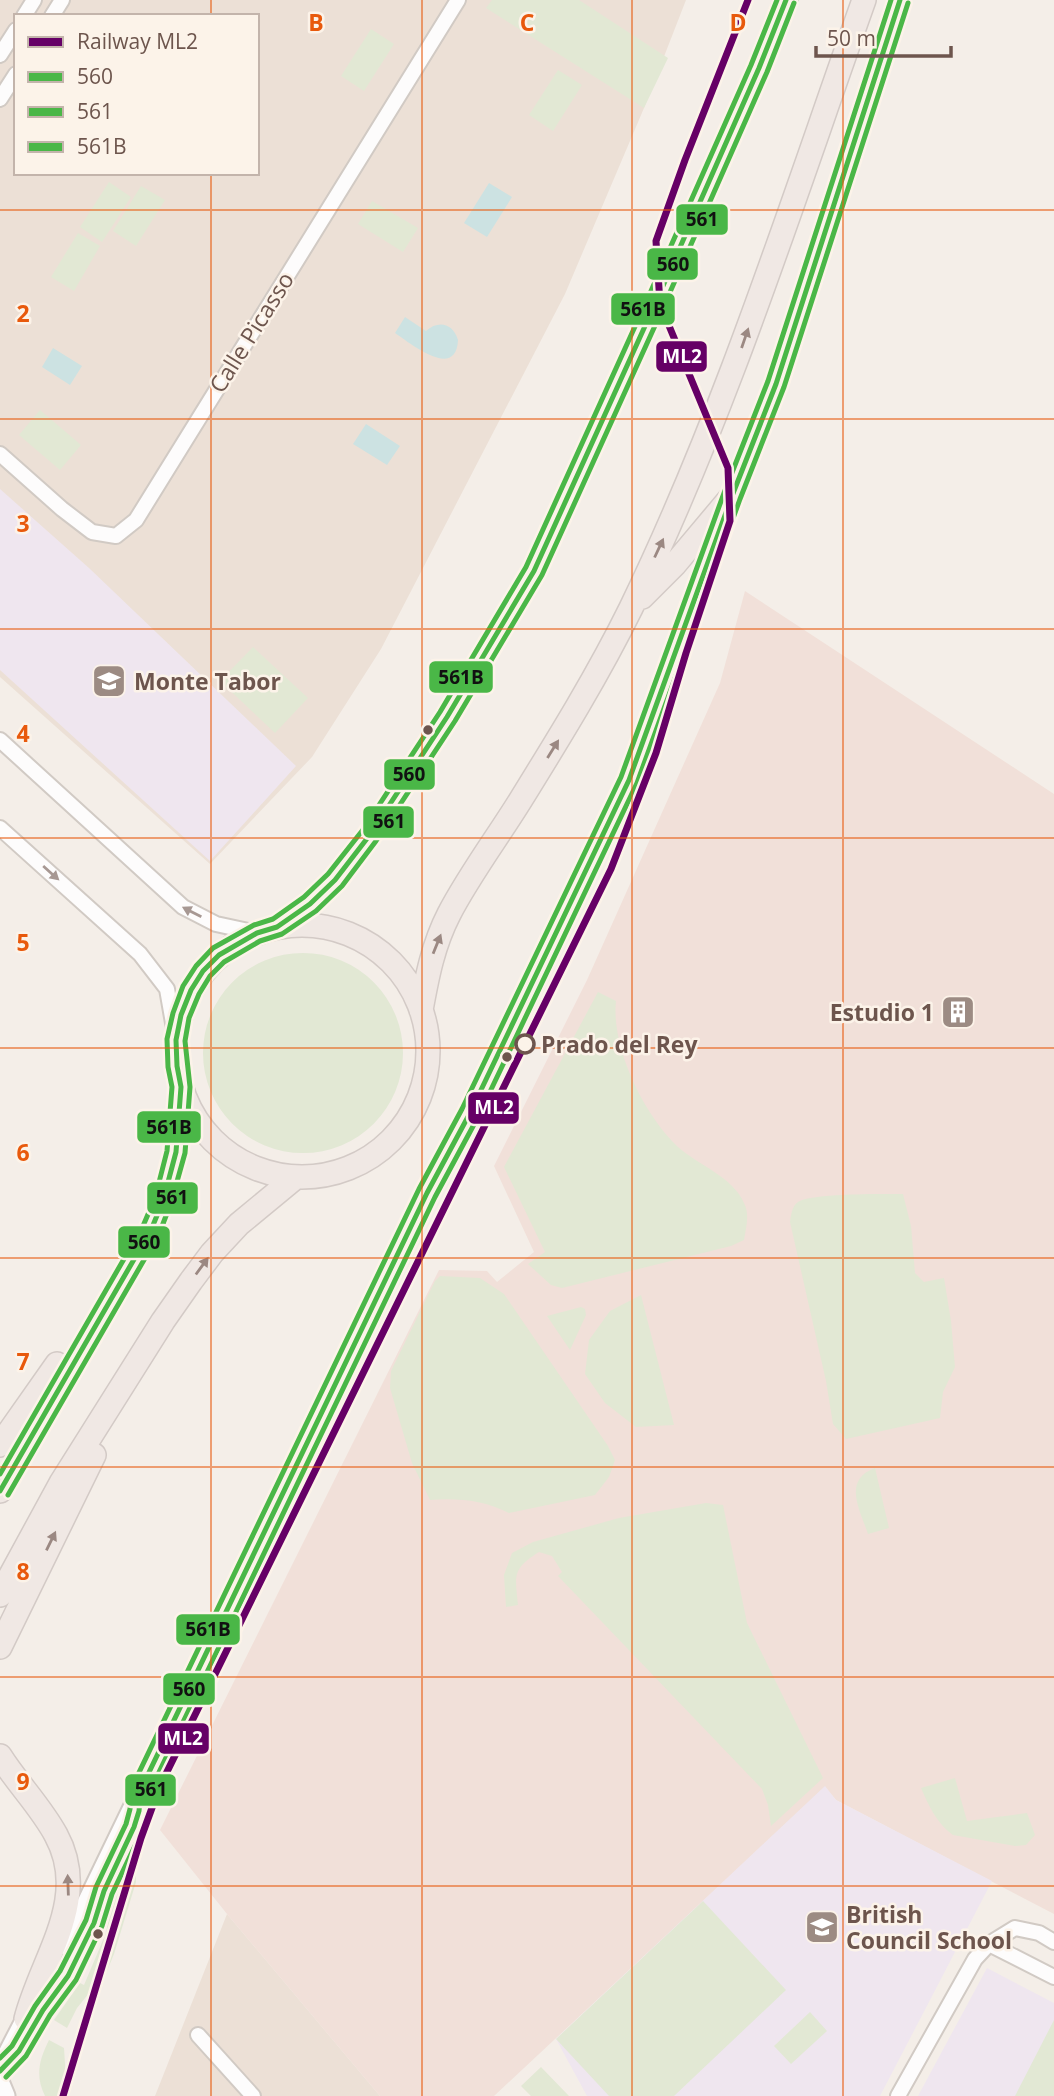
<svg xmlns="http://www.w3.org/2000/svg" width="1054" height="2096" viewBox="0 0 1054 2096" font-family="'Open Sans',sans-serif">
  <rect width="100%" height="100%" fill="#f4eee8"/>
  <path fill="#ece0d6" fill-rule="evenodd" d="M 0,0 L 686,0 L 644,108 L 565,294 L 381,649 L 312,757 L 210,864 L 0,677 ZM 16,16 L 257,16 L 257,173 L 16,173 Z
    M 227,1914 L 380,2096 L 155,2096 Z"/>
  <path fill="#f1e0d9" d="M 745,591 L 1054,794 L 1054,1914 L 836,1800 L 825,1787 L 494,2096 L 380,2096 L 227,1914 L 160,1830 L 439,1270 L 487,1271 L 497,1282 L 534,1252 L 494,1166 L 587,980 L 720,683 Z"/>
  <path fill="#efe6ef" d="M 0,489 L 89,568 L 296,766 L 210,861 L 0,670 Z
    M 825,1786 L 836,1800 L 992,1881 L 880,2096 L 587,2096 L 556,2039 Z
    M 987,1968 L 1054,2003 L 1054,2096 L 918,2096 Z"/>
  <path fill="#e2e8d4" d="M 492,0 L 579,0 L 668,58 L 644,108 L 486,8 Z
    M 371,29 L 394,44 L 364,91 L 341,76 Z
    M 558,70 L 582,85 L 553,131 L 529,115 Z
    M 109,182 L 131,197 L 102,242 L 80,227 Z
    M 141,186 L 165,200 L 136,246 L 113,231 Z
    M 372,201 L 418,228 L 403,252 L 358,224 Z
    M 78,233 L 100,246 L 74,291 L 51,277 Z
    M 40,410 L 81,445 L 60,470 L 19,435 Z
    M 253,647 L 308,698 L 275,733 L 220,681 Z
    M203 1053a100 100 0 1 1 200 0a100 100 0 1 1-200 0Z
    M 598,992 L 616,1001 C 611,1048 644,1115 678,1147 C 698,1165 733,1177 744,1203 C 750,1215 746,1227 744,1240 L 731,1246 L 562,1288 L 551,1285 L 528,1264 L 545,1252 L 504,1167 Z
    M 903,1194 L 911,1226 L 915,1273 L 924,1282 L 944,1278 L 951,1321 L 955,1367 L 943,1392 L 940,1418 L 846,1439 L 833,1424 L 826,1381 L 790,1222 C 791,1215 792,1206 798,1202 C 811,1193 883,1194 903,1194 Z
    M 440,1276 L 480,1278 L 504,1294 L 608,1446 L 615,1460 L 609,1477 L 595,1495 L 509,1513 C 483,1500 458,1498 430,1500 L 412,1463 L 390,1388 L 391,1371 L 435,1281 Z
    M 641,1295 L 674,1425 L 636,1427 L 605,1403 L 585,1374 L 589,1340 L 610,1311 Z
    M 581,1307 L 585,1309 L 586,1315 L 570,1350 L 547,1316 Z
    M 875,1468 L 889,1528 L 868,1534 C 860,1510 842,1480 875,1468 Z
    M 706,1503 L 723,1505 L 747,1623 L 823,1778 L 771,1826 L 768,1805 L 762,1789 L 558,1576 L 562,1572 L 552,1556 L 539,1552 C 512,1569 515,1575 518,1605 L 506,1607 L 504,1575 L 512,1553 L 533,1542 L 619,1518 Z
    M 955,1778 L 967,1821 L 1027,1813 L 1035,1835 L 1026,1845 L 1015,1846 L 953,1835 C 937,1824 929,1806 921,1788 Z
    M 130,1860 L 136,1869 L 136,1882 L 114,1954 L 107,1971 L 77,2008 L 67,2028 L 54,2020 L 80,1983 L 84,1985 L 106,1933 L 113,1895 Z
    M 703,1901 L 786,1990 L 674,2096 L 609,2096 L 556,2039 Z
    M 810,2012 L 827,2031 L 791,2064 L 774,2046 Z
    M 1054,2020 L 1054,2096 L 1015,2096 Z
    M 49,2040 L 64,2048 L 67,2096 L 45,2096 C 35,2076 39,2060 49,2040 Z
    M 541,2067 L 569,2096 L 531,2096 L 521,2086 Z"/>
  <path fill="#cce2e2" d="M 489,183 L 512,197 L 487,237 L 464,223 Z
    M 405,317 L 426,331 C 438,320 453,323 458,340 C 456,381 410,343 395,333 Z
    M 53,348 L 82,366 L 70,385 L 42,367 Z
    M 366,424 L 400,446 L 387,465 L 353,444 Z"/>
  <g fill="none" stroke-linecap="round" stroke-linejoin="round">
    <g stroke="#d1cac4" stroke-width="18">
      <path id="minor" d="M 24,16 L 34,0
        M 52,16 L 62,0
        M 0,55 L 16,30
        M 0,99 L 16,74
        M 0,454 L 62,509 L 92,532 L 116,536 L 136,520 L 458,0
        M 0,740 L 183,907 L 216,924 L 257,933
        M 0,828 L 140,954 L 167,989 L 176,1040
        M 989,1944 L 1054,1977
        M 63,1947 L 427,1193 L 470,1113 L 629,780 L 732,496 L 776,384 L 900,0
        M 198,2035 L 253,2096
        M 898,2096 L 975,1959 L 989,1944 L 1015,1928 L 1039,1933 L 1054,1942"/>
    </g>
    <g stroke="#d2cac5" stroke-width="23">
      <path id="secondary" d="M 0,2069 L 26,2019
        M 0,2084 L 5,2096"/>
    </g>
    <g stroke="#d3cac6" stroke-width="26">
      <path id="trunk" d="M 642,597 L 675,564 L 732,496
        M176 1051a126 126 0 1 1 252 0a126 126 0 1 1-252 0Z
        M 277,927 L 310,904 L 335,880 L 369,836 L 447,717 L 534,571 L 655,304 L 759,68 L 786,0
        M 421,1010 C 427,977 433,945 449,914 C 468,877 497,838 520,801 C 559,738 598,675 631,608 C 726,412 791,205 864,0
        M 0,1445 L 57,1364
        M 0,1491 L 151,1230 L 163,1201 L 176,1152 L 181,1090
        M 0,1595 L 61,1483 L 163,1321 L 191,1281 L 212,1253 L 239,1224 L 296,1177
        M 0,1647 L 94,1455
        M 0,1756 C 17,1783 41,1807 56,1835 C 91,1899 42,1957 26,2019"/>
    </g>
    <use href="#minor" stroke="#fdfcfc" stroke-width="14"/>
    <use href="#secondary" stroke="#fdfcfc" stroke-width="19"/>
    <use href="#trunk" stroke="#f0e8e4" stroke-width="23"/>
    <g stroke="#fcf3e9" stroke-width="10">
      <path id="bus-1" d="M 0,1491 L 151,1230 L 163,1201 L 176,1152 L 181,1087 L 177,1066 L 176,1040 L 181,1015 L 191,990 L 203,971 L 219,955 L 257,933 L 277,927 L 310,904 L 335,880 L 369,836 L 447,717 L 534,571 L 655,304 L 759,68 L 786,0
        M 0,2071 L 19,2051 L 43,2010 L 68,1976 L 94,1923 L 104,1891 L 134,1827 L 139,1811 L 141,1789 L 427,1193 L 470,1113 L 629,780 L 732,496 L 776,384 L 900,0"/>
    </g>
    <g stroke="#fcf3e9" stroke-width="10">
      <path id="bus-2" d="M 8,1495 L 159,1234 L 171,1203 L 185,1153 L 190,1087 L 185,1041 L 189,1018 L 199,994 L 210,976 L 224,962 L 260,941 L 282,934 L 316,911 L 342,886 L 376,841 L 455,721 L 542,575 L 663,308 L 767,72 L 794,3
        M 6,2077 L 26,2056 L 50,2015 L 76,1980 L 102,1926 L 112,1894 L 142,1831 L 148,1813 L 150,1791 L 435,1197 L 478,1117 L 637,783 L 740,499 L 784,387 L 908,3"/>
    </g>
    <g stroke="#fcf3e9" stroke-width="10">
      <path id="bus-3" d="M 0,1474 L 143,1226 L 155,1198 L 167,1151 L 172,1087 L 168,1067 L 167,1039 L 173,1013 L 183,986 L 196,966 L 213,948 L 254,925 L 273,919 L 304,897 L 328,874 L 362,831 L 440,712 L 526,567 L 647,300 L 751,65 L 777,0
        M 0,2058 L 12,2046 L 35,2006 L 60,1971 L 86,1920 L 96,1887 L 126,1824 L 130,1809 L 133,1785 L 419,1189 L 462,1109 L 621,777 L 724,493 L 768,381 L 891,0"/>
    </g>
    <use href="#bus-1" stroke="#4ab747" stroke-width="5"/>
    <use href="#bus-2" stroke="#4ab747" stroke-width="5"/>
    <use href="#bus-3" stroke="#4ab747" stroke-width="5"/>
    <g stroke="#fcf3e9" stroke-width="12">
      <path id="rail-1" d="M 63,2096 L 141,1838 L 160,1786 L 611,869 L 656,753 L 686,653 L 730,521 L 728,468 L 660,304 L 656,241 L 685,160 L 748,0"/>
    </g>
    <use href="#rail-1" stroke="#606" stroke-width="7"/>
  </g>
  <defs><path id="oneway-solid" d="M-6-.8H1V-3.2L6.5 0L1 3.2V.8H-6Z" transform="scale(1.75)"/></defs>
  <g fill="#9b8882">
    <use href="#oneway-solid" transform="translate(745 338) rotate(-71)"/>
    <use href="#oneway-solid" transform="translate(659 548) rotate(-65)"/>
    <use href="#oneway-solid" transform="translate(553 749) rotate(-58)"/>
    <use href="#oneway-solid" transform="translate(437 944) rotate(-68)"/>
    <use href="#oneway-solid" transform="translate(202 1266) rotate(-54)"/>
    <use href="#oneway-solid" transform="translate(51 1541) rotate(-64)"/>
    <use href="#oneway-solid" transform="translate(68 1885) rotate(-92)"/>
  </g>
  <g fill="#a79893">
    <use href="#oneway-solid" transform="translate(51 873) rotate(42)"/>
    <use href="#oneway-solid" transform="translate(192 912) rotate(-153)"/>
  </g>
  <path fill="none" stroke="#e8590c" stroke-width="2" stroke-opacity="0.55" d="M 211,0 L 211,16M 422,0 L 422,2096M 632,0 L 632,2096M 843,0 L 843,2096M 211,173 L 211,2096M 0,210 L 1054,210M 0,419 L 1054,419M 0,629 L 1054,629M 0,838 L 1054,838M 0,1048 L 1054,1048M 0,1258 L 1054,1258M 0,1467 L 1054,1467M 0,1677 L 1054,1677M 0,1886 L 1054,1886"/>
  <defs>
    <g id="school-square" transform="scale(1.75)"><rect x="-9" y="-9" width="18" height="18" rx="4" fill="#9c8b83" stroke="#fcf3e9"/><path d="M0-5L7-2L0 1L-7-2ZM-4 1L0 2.5L4 1V4Q0 6-4 4Z" fill="#fff"/></g>
    <g id="building-square" transform="scale(1.75)"><rect x="-9" y="-9" width="18" height="18" rx="4" fill="#9c8b83" stroke="#fcf3e9"/><path d="M-4-6H4V6H1V3H-1V6H-4ZM-2.5-4.3h1.7v1.8h-1.7ZM.8-4.3h1.7v1.8H.8ZM-2.5-1h1.7V.8h-1.7ZM.8-1h1.7V.8H.8Z" fill="#fff"/></g>
  </defs>
  <g fill-rule="evenodd">
    <use href="#school-square" x="109" y="681"/>
    <use href="#building-square" x="958" y="1012"/>
    <use href="#school-square" x="822" y="1927"/>
  </g>
  <g fill="#6d554d" stroke="#fcf3e9" stroke-width="2.5">
    <circle cx="428" cy="730" r="6"/>
    <circle cx="507" cy="1057" r="6"/>
    <circle cx="98" cy="1934" r="6"/>
  </g>
  <circle fill="#fcf3e9" stroke="#6d554d" stroke-width="3.5" cx="525" cy="1044" r="9"/>
  <g text-anchor="middle" dominant-baseline="central" stroke-width="5" stroke-linejoin="round" paint-order="stroke">
    <g font-size="23" fill="#6d554d" stroke="#fcf3e9">
      <text transform="translate(251 332) rotate(-58)">Calle Picasso</text>
    </g>
    <g font-size="23" font-weight="bold" fill="#6d554d" stroke="#fcf3e9" text-anchor="start">
      <text x="134" y="681">Monte Tabor</text>
      <text x="934" y="1012" text-anchor="end">Estudio 1</text>
      <text x="846" y="1914">British<tspan x="846" dy="26">Council School</tspan></text>
    </g>
    <g font-size="23" font-weight="bold" fill="#6d554d" stroke="#fcf3e9" text-anchor="start">
      <text x="541" y="1044">Prado del Rey</text>
    </g>
  </g>
  <g font-size="23" text-anchor="middle" font-weight="bold" fill="#e8590c" stroke="#fcf3e9" stroke-width="5" stroke-linejoin="round" paint-order="stroke">
    <text x="316" y="31">B</text>
    <text x="527" y="31">C</text>
    <text x="738" y="31">D</text>
    <text x="23" y="322">2</text>
    <text x="23" y="532">3</text>
    <text x="23" y="742">4</text>
    <text x="23" y="951">5</text>
    <text x="23" y="1161">6</text>
    <text x="23" y="1370">7</text>
    <text x="23" y="1580">8</text>
    <text x="23" y="1790">9</text>
  </g>
  <g stroke="#fcf3e9" stroke-width="2.5">
    <rect x="675" y="203" width="54" height="33" rx="7" fill="#4ab747"/>
    <rect x="646" y="247" width="53" height="34" rx="7" fill="#4ab747"/>
    <rect x="610" y="292" width="66" height="34" rx="7" fill="#4ab747"/>
    <rect x="655" y="340" width="53" height="33" rx="7" fill="#606"/>
    <rect x="428" y="660" width="66" height="34" rx="7" fill="#4ab747"/>
    <rect x="383" y="758" width="53" height="33" rx="7" fill="#4ab747"/>
    <rect x="362" y="805" width="53" height="34" rx="7" fill="#4ab747"/>
    <rect x="467" y="1091" width="53" height="34" rx="7" fill="#606"/>
    <rect x="136" y="1110" width="66" height="34" rx="7" fill="#4ab747"/>
    <rect x="146" y="1181" width="53" height="34" rx="7" fill="#4ab747"/>
    <rect x="117" y="1225" width="54" height="34" rx="7" fill="#4ab747"/>
    <rect x="175" y="1613" width="66" height="33" rx="7" fill="#4ab747"/>
    <rect x="162" y="1672" width="54" height="34" rx="7" fill="#4ab747"/>
    <rect x="157" y="1722" width="53" height="33" rx="7" fill="#606"/>
    <rect x="124" y="1773" width="53" height="34" rx="7" fill="#4ab747"/>
  </g>
  <g font-size="19" text-anchor="middle" font-weight="bold" fill="#fff">
    <text x="682" y="363">ML2</text>
    <text x="494" y="1114">ML2</text>
    <text x="183" y="1745">ML2</text>
  </g>
  <g font-size="19" text-anchor="middle" font-weight="bold" fill="#111">
    <text x="702" y="226">561</text>
    <text x="673" y="271">560</text>
    <text x="643" y="316">561B</text>
    <text x="461" y="684">561B</text>
    <text x="409" y="781">560</text>
    <text x="389" y="828">561</text>
    <text x="169" y="1134">561B</text>
    <text x="172" y="1204">561</text>
    <text x="144" y="1249">560</text>
    <text x="208" y="1636">561B</text>
    <text x="189" y="1696">560</text>
    <text x="151" y="1796">561</text>
  </g>
  <rect x="14" y="14" width="245" height="161" fill="#fcf3e9" stroke="#c3b4ab" stroke-width="2"/>
  <rect x="28" y="37" width="35" height="10" fill="#660066" stroke="#c3b4ab" stroke-width="2"/>
  <text x="77" y="49" font-size="21" fill="#6d554d">Railway ML2</text>
  <rect x="28" y="72" width="35" height="10" fill="#4ab747" stroke="#c3b4ab" stroke-width="2"/>
  <text x="77" y="84" font-size="21" fill="#6d554d">560</text>
  <rect x="28" y="107" width="35" height="10" fill="#4ab747" stroke="#c3b4ab" stroke-width="2"/>
  <text x="77" y="119" font-size="21" fill="#6d554d">561</text>
  <rect x="28" y="142" width="35" height="10" fill="#4ab747" stroke="#c3b4ab" stroke-width="2"/>
  <text x="77" y="154" font-size="21" fill="#6d554d">561B</text>
  <path d="M816 46v10h135v-10" fill="none" stroke="#6d554d" stroke-width="3.5"/>
  <text x="827" y="46" font-size="21" fill="#6d554d" stroke="#fcf3e9" stroke-width="5" paint-order="stroke">50 m</text>
</svg>
